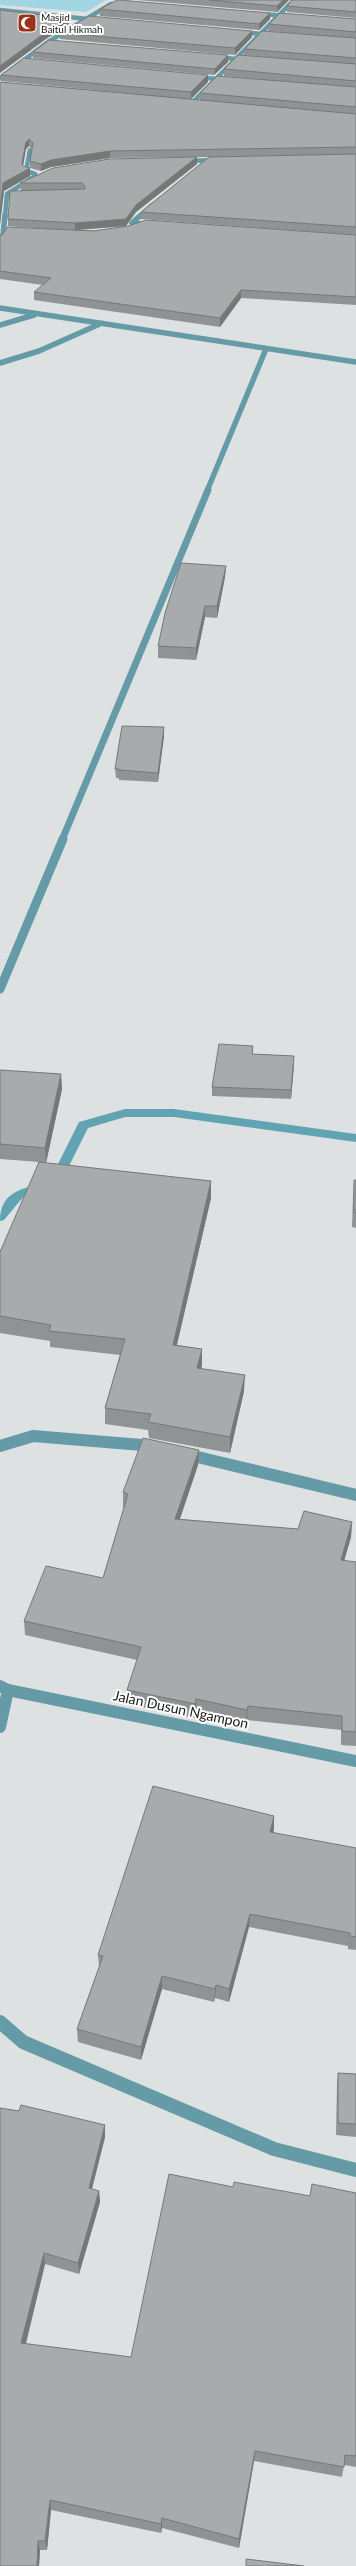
<svg xmlns="http://www.w3.org/2000/svg" width="356" height="2566" viewBox="0 0 356 2566" font-family="Lato,sans-serif">
  <rect width="100%" height="100%" fill="#dde1e2"/>
  <path fill="#a0d5e1" d="M 0,0 L 106,0 L 86,12 L 0,5 Z"/>
  <g fill="none" stroke-linecap="round" stroke-linejoin="round">
    <path fill="#60a3b2" fill-rule="evenodd" d="M 125,1109 L 174,1109 L 356,1134 L 356,1142 L 174,1117 L 125,1117 L 88,1128 L 58,1188 L 24,1196 L 4,1220 L 0,1221 C 0,1190 25,1188 49,1182 L 79,1122 Z"/>
    <path stroke="#659ba7" stroke-width="4.5" d="M 0,10 L 88,19
      M 258,14 L 290,16
      M 239,32 L 273,35
      M 215,57 L 247,60
      M 194,77 L 228,80
      M 0,78 L 48,42 L 111,4
      M 192,103 L 294,0
      M 30,150 L 26,171 L 35,174
      M 184,161 L 218,160
      M 5,216 L 7,194 L 32,178
      M 140,216 L 152,205"/>
    <path stroke="#659ba7" stroke-width="5.5" d="M 141,215 L 132,223 L 149,225
      M 0,240 L 3,235 L 5,215
      M 0,308 L 356,362
      M 0,325 L 34,315
      M 0,363 L 39,351 L 102,323
      M 207,491 L 266,349"/>
    <path stroke="#659ba7" stroke-width="7" d="M 62,840 L 208,490"/>
    <path stroke="#659ba7" stroke-width="9" d="M 0,989 L 63,839"/>
    <path stroke="#659ba7" stroke-width="12" d="M 0,1446 L 33,1436 L 154,1446
      M 185,1454 L 356,1495
      M 0,1686 L 8,1690 L 356,1761
      M 0,1727 L 8,1690"/>
    <path stroke="#659ba7" stroke-width="14" d="M 0,2022 L 23,2042 L 274,2149 L 356,2170"/>
  </g>
  <path fill="#909394" d="M 137,0 L 289,0 L 277,12 Z
    M 356,0 L 356,18 L 287,12 L 287,6 Z
    M 100,9 L 270,19 L 259,30 L 100,16 Z
    M 356,19 L 356,235 L 141,219 L 141,212 L 209,157 L 110,158 L 51,167 L 41,171 L 30,168 L 30,161 L 32,149 L 29,146 L 26,149 L 23,166 L 30,176 L 4,191 L 0,224 L 0,82 L 146,95 L 1,81 L 1,75 L 208,75 L 208,82 L 191,99 L 200,100 L 200,93 L 254,79 L 224,76 L 224,69 L 278,58 L 244,55 L 245,49 L 303,34 L 268,31 L 269,24 Z
    M 252,31 L 252,37 L 235,55 L 60,39 L 60,33 Z
    M 33,52 L 228,55 L 228,62 L 214,75 L 33,58 Z
    M 197,164 L 136,212 L 126,226 L 78,230 L 356,235 L 356,305 L 241,298 L 220,327 L 34,300 L 34,292 L 43,285 L 0,279 L 0,236 L 47,229 L 8,226 L 8,219 L 21,190 L 20,183 Z
    M 226,566 L 225,577 L 217,618 L 205,617 L 196,660 L 158,658 L 158,646 Z
    M 164,736 L 158,782 L 119,780 L 119,778 L 116,778 L 115,769 Z
    M 253,1046 L 252,1054 L 294,1056 L 291,1099 L 212,1096 L 212,1087 Z
    M 0,1070 L 61,1074 L 62,1089 L 46,1163 L 211,1181 L 211,1198 L 177,1345 L 202,1349 L 202,1365 L 201,1369 L 244,1391 L 230,1453 L 149,1438 L 148,1430 L 105,1424 L 105,1408 L 120,1355 L 50,1347 L 50,1341 L 0,1333 L 0,1252 L 39,1162 L 0,1159 Z
    M 354,1180 L 356,1180 L 356,1228 L 352,1227 L 353,1194 Z
    M 198,1465 L 180,1519 L 298,1529 L 352,1522 L 351,1537 L 344,1561 L 356,1562 L 356,1746 L 341,1745 L 341,1730 L 247,1720 L 246,1724 L 196,1713 L 195,1718 L 127,1704 L 127,1690 L 137,1660 L 25,1635 L 24,1621 L 103,1578 L 124,1507 L 123,1507 L 123,1492 Z
    M 274,1816 L 273,1833 L 356,1848 L 356,1950 L 348,1949 L 348,1946 L 249,1927 L 229,2002 L 215,1998 L 214,2002 L 162,1989 L 141,2060 L 78,2042 L 77,2029 L 99,1967 L 98,1955 Z
    M 338,2073 L 356,2074 L 356,2137 L 336,2135 L 337,2085 Z
    M 0,2108 L 105,2125 L 105,2137 L 92,2189 L 99,2191 L 100,2202 L 79,2274 L 45,2264 L 26,2344 L 131,2357 L 233,2187 L 310,2196 L 356,2193 L 356,2467 L 344,2465 L 342,2477 L 254,2461 L 239,2548 L 162,2528 L 161,2533 L 51,2510 L 47,2550 L 40,2550 L 39,2566 L 0,2566 Z"/>
  <path fill="#767878" d="M 283,0 L 289,0 L 277,12 L 277,6 Z
    M 270,13 L 270,19 L 259,30 L 259,24 Z
    M 69,18 L 69,25 L 46,39 L 0,73 L 0,66 L 46,32 Z
    M 252,31 L 252,37 L 235,55 L 235,48 Z
    M 228,55 L 228,62 L 214,75 L 215,69 Z
    M 208,75 L 208,82 L 191,99 L 191,92 Z
    M 29,139 L 29,146 L 26,149 L 22,171 L 22,163 L 26,142 Z
    M 110,151 L 110,158 L 51,167 L 41,171 L 41,164 L 51,160 Z
    M 197,157 L 197,164 L 136,212 L 126,226 L 75,230 L 75,223 Z
    M 30,168 L 30,176 L 4,191 L 0,224 L 0,212 L 3,183 Z
    M 241,290 L 241,298 L 220,327 L 220,318 Z
    M 226,566 L 225,577 L 217,618 L 217,606 Z
    M 205,606 L 205,617 L 196,660 L 196,648 Z
    M 164,727 L 164,736 L 158,782 L 158,773 Z
    M 294,1056 L 294,1066 L 291,1099 L 291,1090 Z
    M 61,1074 L 62,1089 L 46,1163 L 45,1148 Z
    M 211,1181 L 211,1198 L 173,1361 L 173,1345 Z
    M 202,1349 L 202,1365 L 197,1385 L 197,1368 Z
    M 245,1375 L 244,1391 L 230,1453 L 230,1437 Z
    M 199,1450 L 198,1465 L 175,1533 L 175,1519 Z
    M 352,1522 L 351,1537 L 340,1575 L 341,1560 Z
    M 196,1699 L 196,1713 L 195,1718 L 195,1704 Z
    M 248,1706 L 247,1720 L 246,1724 L 247,1710 Z
    M 274,1816 L 274,1830 L 269,1846 L 270,1832 Z
    M 250,1914 L 249,1927 L 229,2002 L 229,1989 Z
    M 162,1976 L 162,1989 L 141,2060 L 141,2047 Z
    M 216,1985 L 215,1998 L 214,2002 L 215,1989 Z
    M 105,2125 L 105,2137 L 89,2200 L 89,2188 Z
    M 99,2191 L 100,2202 L 79,2274 L 78,2263 Z
    M 44,2253 L 45,2264 L 23,2354 L 21,2343 Z
    M 255,2451 L 254,2461 L 239,2548 L 239,2539 Z
    M 50,2500 L 51,2510 L 47,2550 L 45,2541 Z
    M 162,2518 L 162,2528 L 161,2533 L 161,2524 Z
    M 38,2541 L 40,2550 L 39,2566 L 37,2566 Z"/>
  <path fill="#a8abac" stroke="#767878" d="M 117,0 L 119,0 L 270,13 L 259,24 L 100,9 Z
    M 209,0 L 283,0 L 277,6 Z
    M 292,0 L 356,0 L 356,12 L 287,6 Z
    M 0,10 L 69,18 L 46,32 L 0,66 Z
    M 280,13 L 356,19 L 356,32 L 269,24 Z
    M 89,16 L 252,31 L 235,48 L 60,33 Z
    M 262,31 L 356,38 L 356,58 L 245,49 Z
    M 49,40 L 228,55 L 215,69 L 33,52 Z
    M 238,55 L 356,64 L 356,81 L 224,69 Z
    M 24,58 L 208,75 L 191,92 L 1,75 Z
    M 217,76 L 356,87 L 356,107 L 200,93 Z
    M 0,82 L 356,114 L 356,147 L 110,151 L 51,160 L 41,164 L 30,161 L 33,143 L 29,139 L 26,142 L 22,163 L 23,166 L 30,168 L 3,183 L 0,212 Z
    M 356,154 L 356,227 L 141,212 L 209,157 Z
    M 197,157 L 136,205 L 126,219 L 75,223 L 8,219 L 10,191 L 85,189 L 85,186 L 82,183 L 20,183 L 53,168 L 110,159 Z
    M 146,220 L 356,235 L 356,297 L 241,290 L 220,318 L 34,292 L 51,278 L 0,271 L 0,236 L 3,234 L 7,227 L 93,231 L 128,226 Z
    M 181,563 L 226,566 L 217,606 L 205,606 L 196,648 L 158,646 L 165,613 Z
    M 122,726 L 164,727 L 158,773 L 119,770 L 119,769 L 115,769 Z
    M 219,1044 L 253,1046 L 252,1054 L 294,1056 L 291,1090 L 212,1087 Z
    M 0,1070 L 61,1074 L 45,1148 L 0,1144 Z
    M 39,1162 L 211,1181 L 173,1345 L 202,1349 L 197,1368 L 245,1375 L 230,1437 L 148,1422 L 151,1414 L 105,1408 L 125,1339 L 49,1331 L 51,1325 L 0,1316 L 0,1252 Z
    M 354,1180 L 356,1180 L 356,1213 L 354,1213 Z
    M 143,1438 L 199,1450 L 175,1519 L 298,1529 L 304,1511 L 352,1522 L 341,1560 L 356,1562 L 356,1732 L 342,1731 L 342,1716 L 248,1706 L 247,1710 L 196,1699 L 195,1704 L 127,1690 L 141,1647 L 24,1621 L 46,1566 L 103,1578 L 128,1494 L 123,1492 Z
    M 153,1786 L 274,1816 L 270,1832 L 356,1848 L 356,1937 L 350,1936 L 350,1933 L 250,1914 L 229,1989 L 216,1985 L 215,1989 L 162,1976 L 141,2047 L 77,2029 L 103,1956 L 98,1955 Z
    M 338,2073 L 356,2074 L 356,2124 L 338,2123 Z
    M 21,2105 L 105,2125 L 89,2188 L 99,2191 L 78,2263 L 44,2253 L 21,2343 L 131,2357 L 169,2174 L 233,2187 L 234,2182 L 310,2196 L 312,2184 L 356,2193 L 356,2456 L 345,2455 L 344,2467 L 255,2451 L 239,2539 L 162,2518 L 161,2524 L 50,2500 L 45,2541 L 38,2541 L 37,2566 L 0,2566 L 0,2108 L 19,2111 Z
    M 246,2559 L 304,2566 L 246,2566 Z"/>
  <defs>
    <g id="mosque-square" transform="scale(1)"><rect x="-9" y="-9" width="18" height="18" rx="4" fill="#9b321d" stroke="#fff"/><path d="M3.5-4.9A6 6 0 1 0 3.5 4.9A5 5 0 1 1 3.5-4.9Z" fill="#fff"/></g>
  </defs>
  <g fill-rule="evenodd">
    <use href="#mosque-square" x="27" y="23"/>
  </g>
  <g text-anchor="middle" dominant-baseline="central" stroke-width="4" stroke-linejoin="round" paint-order="stroke">
    <g font-size="10" fill="#171818" stroke="#fff" text-anchor="start">
      <text x="41" y="17">Masjid<tspan x="41" dy="12">Baitul Hikmah</tspan></text>
    </g>
    <g font-size="14" fill="#171818" stroke="#fff">
      <text transform="translate(181 1709) rotate(12)">Jalan Dusun Ngampon</text>
    </g>
  </g>
</svg>
